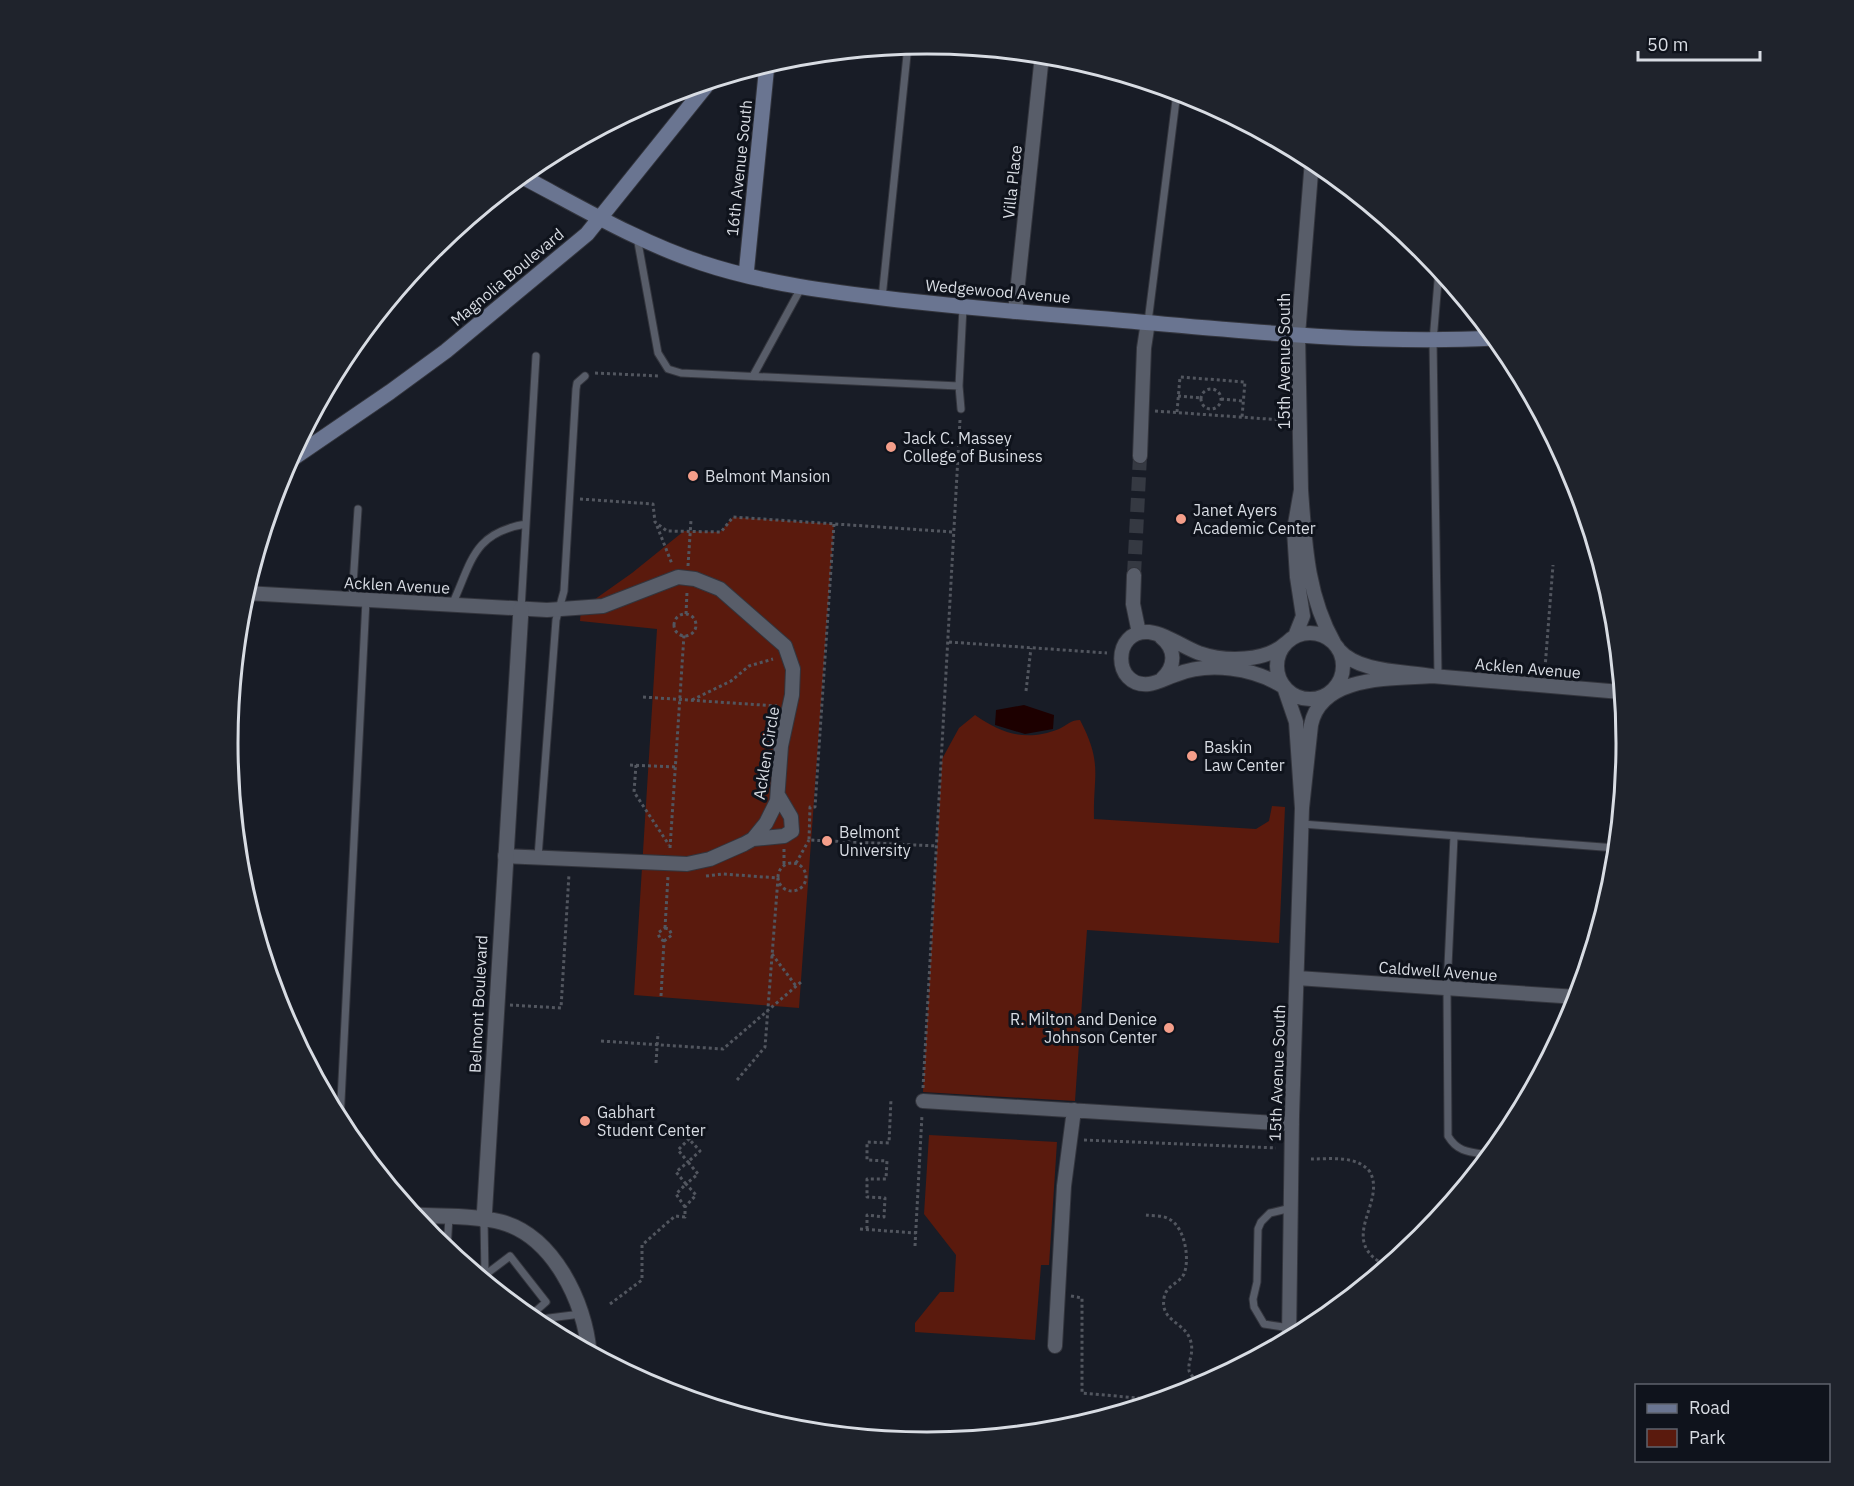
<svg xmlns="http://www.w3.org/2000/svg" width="1854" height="1486" viewBox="0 0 1854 1486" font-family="'IBM Plex Sans',sans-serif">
  <rect width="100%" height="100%" fill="#181c26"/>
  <path fill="#5a1a0d" d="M 733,517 L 834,524 L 799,1008 L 634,995 L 657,629 L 580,621 L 581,609 L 632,573 L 684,531 L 720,532 Z
    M 975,715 C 1002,734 1026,742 1059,729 C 1067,725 1071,720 1080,720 C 1103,764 1093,774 1094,819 L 1256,829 L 1269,821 L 1272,806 L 1285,807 L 1279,943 L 1087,930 L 1075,1101 L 923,1092 L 942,759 L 959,728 Z
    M 929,1135 L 1057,1142 L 1049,1265 L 1041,1265 L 1035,1340 L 915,1332 L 915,1323 L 940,1292 L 954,1292 L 956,1255 L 924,1214 Z"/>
  <path fill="#1d0000" d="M 1024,705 L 1054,715 L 1053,729 L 1025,734 L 995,725 L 996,710 Z"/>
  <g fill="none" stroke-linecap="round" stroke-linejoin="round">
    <path stroke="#353942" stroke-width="14" stroke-dasharray="14 7" stroke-linecap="butt" d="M 1134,575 L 1140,456"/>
    <g stroke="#33353d" stroke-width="9">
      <path id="service" d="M 637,237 L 658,353 L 668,369 L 681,373 L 959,386
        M 882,298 L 908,45
        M 1148,322 L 1177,92
        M 753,376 L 801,288
        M 961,409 L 959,386 L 963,307
        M 1544,420 L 1546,424
        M 352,600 L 358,509
        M 452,605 C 472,561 473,533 526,524
        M 521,609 L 536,356
        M 1438,676 L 1433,341 L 1439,269
        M 1302,824 L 1616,848
        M 1454,836 L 1447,988 L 1448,1136 C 1458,1153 1471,1152 1490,1155
        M 538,857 L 556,620 L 564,591 L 576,389 L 577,383 L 585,376
        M 340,1121 L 366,600
        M 484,1220 L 485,1275 L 499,1293
        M 447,1249 L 449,1217
        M 485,1275 L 510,1256 L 546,1302 L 529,1317
        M 514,1304 L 516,1303
        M 533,1320 L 581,1314
        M 1290,1328 L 1264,1324 L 1254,1307 L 1253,1299 L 1257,1282 L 1258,1229 L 1261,1222 L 1270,1213 L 1291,1208"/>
    </g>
    <g stroke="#33353d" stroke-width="16">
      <path id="minor" d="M 1015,312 L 1042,55
        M 1140,456 L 1144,348 L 1148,322
        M 1301,490 L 1298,335 L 1312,160
        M 1134,575 L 1133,604 L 1139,633
        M 245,593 L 547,610 L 603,606 L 678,577 L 695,579 L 720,589 L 785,646 L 793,669 L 792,695 L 781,746 L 777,801 L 766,823 L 753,839 L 744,844 L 710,859 L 687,864 L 505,856
        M1277 666a33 33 0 1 1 66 0a33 33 0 1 1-66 0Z
        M 1295,636 L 1303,616 L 1297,577 L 1294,530 L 1301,490 C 1305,544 1307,595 1334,643
        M 1161,637 C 1176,649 1176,666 1162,679
        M 1286,643 C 1266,662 1225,662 1199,653 C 1183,647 1166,634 1149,632 C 1112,629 1112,688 1149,684 C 1158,683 1166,678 1175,675 C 1209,661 1254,668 1284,687 L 1296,722 L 1302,808 L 1311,725 C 1321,675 1391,679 1432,676 C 1402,671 1359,673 1338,649
        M 1432,676 L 1621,692
        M 753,839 L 784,836 L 792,831 L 791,817 L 778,795
        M 1297,978 L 1577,997
        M 923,1101 L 1292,1124
        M 1289,1339 L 1292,1116 L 1302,808
        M 1055,1346 L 1064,1186 L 1074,1110"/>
    </g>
    <g stroke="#33353d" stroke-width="17">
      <path id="tertiary" d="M 414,1215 C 442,1217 473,1215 501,1222 C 553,1236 585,1302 589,1352
        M 484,1220 L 521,609"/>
    </g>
    <g stroke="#33353d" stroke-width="17">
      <path id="secondary" d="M 521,176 C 580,207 638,242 702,263 C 765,284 832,292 899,300 C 964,307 1029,313 1094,318 C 1227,329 1361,345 1495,338
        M 746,275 L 767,64
        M 289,461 L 390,392 L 446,351 L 587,234 L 710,81"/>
    </g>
    <path stroke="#52565f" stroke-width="3" stroke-dasharray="3 3" stroke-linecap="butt" d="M 595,373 L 660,376
      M1201 399a10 10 0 1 1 20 0a10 10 0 1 1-20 0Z
      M 1178,396 L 1201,398
      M 1221,399 L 1243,401
      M 1155,411 L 1282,420
      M 1177,412 L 1180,377 L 1245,382 L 1242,417
      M 580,499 L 653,504 L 655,522 L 667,531 L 721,532 L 733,517 L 953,532
      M 834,524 L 815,807 L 810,807 L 809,840 L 937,846
      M 657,526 L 672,564
      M 688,566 L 691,520
      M 686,614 L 687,592
      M674 625a11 11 0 1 1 22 0a11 11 0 1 1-22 0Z
      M 949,642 L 1107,653
      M 1545,668 L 1553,565
      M 1026,691 L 1031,648
      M 643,697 L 777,706
      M 692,700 L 731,681 L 749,666 L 773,659
      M 630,765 L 675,767
      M 636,765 L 634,792 L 669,845
      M 670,848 L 684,635
      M 784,849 L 784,866
      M 796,863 L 809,840
      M778 877a14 14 0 1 1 28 0a14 14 0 1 1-28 0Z
      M 706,876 L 723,874 L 778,878 L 765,1047 L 737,1080
      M 665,928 L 668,876
      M 664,941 L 672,935 L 669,929 L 665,928
      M 664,941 L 660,939 L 658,933 L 665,928
      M 772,954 L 796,986
      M 661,996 L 664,941
      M 510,1005 L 561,1008 L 569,874
      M 601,1041 L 723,1049 L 801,982
      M 656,1063 L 658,1033
      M 923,1088 L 960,420
      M 1084,1140 L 1276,1148
      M 1311,1159 C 1331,1159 1357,1155 1370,1172 C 1387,1203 1335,1241 1387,1266
      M 685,1207 L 676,1194 L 686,1184 L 676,1172 L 688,1162 L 678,1150 L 689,1139
      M 1146,1215 C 1153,1216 1163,1215 1169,1219 C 1185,1227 1190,1259 1184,1274 C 1179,1284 1166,1285 1164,1298 C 1160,1321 1184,1322 1190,1339 C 1198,1360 1174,1373 1206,1383
      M 860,1229 L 916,1233
      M 867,1229 L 867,1215 L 884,1217 L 885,1198 L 867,1197 L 867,1179 L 886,1179 L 887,1161 L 867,1160 L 867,1142 L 889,1143 L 891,1099
      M 915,1246 L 922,1115
      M 1071,1296 L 1082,1298 L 1082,1393 L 1160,1400
      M 610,1304 L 642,1280 L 642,1245 L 675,1216 L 685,1217 L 685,1207 L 696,1195 L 686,1184 L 698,1174 L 688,1162 L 700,1151 L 689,1139 L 697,1130"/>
    <use href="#service" stroke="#585d69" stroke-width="7"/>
    <use href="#minor" stroke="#585d69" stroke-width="14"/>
    <use href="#tertiary" stroke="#585d69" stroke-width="15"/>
    <use href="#secondary" stroke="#6a7591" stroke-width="15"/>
  </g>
  <g fill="#f49e8a" stroke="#0f131c" stroke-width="2">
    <circle cx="891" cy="447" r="6"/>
    <circle cx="693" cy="476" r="6"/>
    <circle cx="1181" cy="519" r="6"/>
    <circle cx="1192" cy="756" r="6"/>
    <circle cx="827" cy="841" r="6"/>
    <circle cx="1169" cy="1028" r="6"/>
    <circle cx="585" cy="1121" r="6"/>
  </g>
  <g text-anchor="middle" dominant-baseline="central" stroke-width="6" stroke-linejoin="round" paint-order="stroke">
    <g font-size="16" fill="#d8dce3" stroke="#0f131c">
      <text transform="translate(739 168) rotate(-84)">16th Avenue South</text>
      <text transform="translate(1012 182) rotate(-84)">Villa Place</text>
      <text transform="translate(507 277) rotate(-40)">Magnolia Boulevard</text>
      <text transform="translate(998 291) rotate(5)">Wedgewood Avenue</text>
      <text transform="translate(1284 361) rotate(-90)">15th Avenue South</text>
      <text transform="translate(397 585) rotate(3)">Acklen Avenue</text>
      <text transform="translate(1528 668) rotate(5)">Acklen Avenue</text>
      <text transform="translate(766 753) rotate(-81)">Acklen Circle</text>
      <text transform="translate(1438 971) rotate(4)">Caldwell Avenue</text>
      <text transform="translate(478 1004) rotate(-87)">Belmont Boulevard</text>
      <text transform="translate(1277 1073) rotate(-88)">15th Avenue South</text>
    </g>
    <g font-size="16" fill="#d8dce3" stroke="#0f131c" text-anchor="start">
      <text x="903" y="438">Jack C. Massey<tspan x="903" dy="18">College of Business</tspan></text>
      <text x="705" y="476">Belmont Mansion</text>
      <text x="1193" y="510">Janet Ayers<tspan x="1193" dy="18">Academic Center</tspan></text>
      <text x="1204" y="747">Baskin<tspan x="1204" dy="18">Law Center</tspan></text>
      <text x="839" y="832">Belmont<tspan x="839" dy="18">University</tspan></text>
      <text x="1157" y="1019" text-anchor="end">R. Milton and Denice<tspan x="1157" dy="18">Johnson Center</tspan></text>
      <text x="597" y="1112">Gabhart<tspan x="597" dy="18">Student Center</tspan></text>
    </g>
  </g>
  <path d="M0 0H1854V1486H0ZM238 743a689 689 0 1 1 1378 0a689 689 0 1 1-1378 0Z" fill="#1f232c" fill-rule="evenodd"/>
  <path fill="none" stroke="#d8dce3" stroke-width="3" d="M238 743a689 689 0 1 1 1378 0a689 689 0 1 1-1378 0Z"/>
  <rect x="1635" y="1384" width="195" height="78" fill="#0f131c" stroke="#5f636c" stroke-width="1.5"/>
  <rect x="1647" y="1404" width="30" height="9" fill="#6a7591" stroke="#5f636c" stroke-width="1.5"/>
  <text x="1689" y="1414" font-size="18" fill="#d8dce3">Road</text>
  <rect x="1647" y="1429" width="30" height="18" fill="#5a1a0d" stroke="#5f636c" stroke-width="1.5"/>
  <text x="1689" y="1444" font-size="18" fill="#d8dce3">Park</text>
  <path d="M1638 51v9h122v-9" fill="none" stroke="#d8dce3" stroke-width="3"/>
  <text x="1647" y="51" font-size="18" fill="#d8dce3" stroke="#0f131c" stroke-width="4.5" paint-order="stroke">50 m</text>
</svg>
